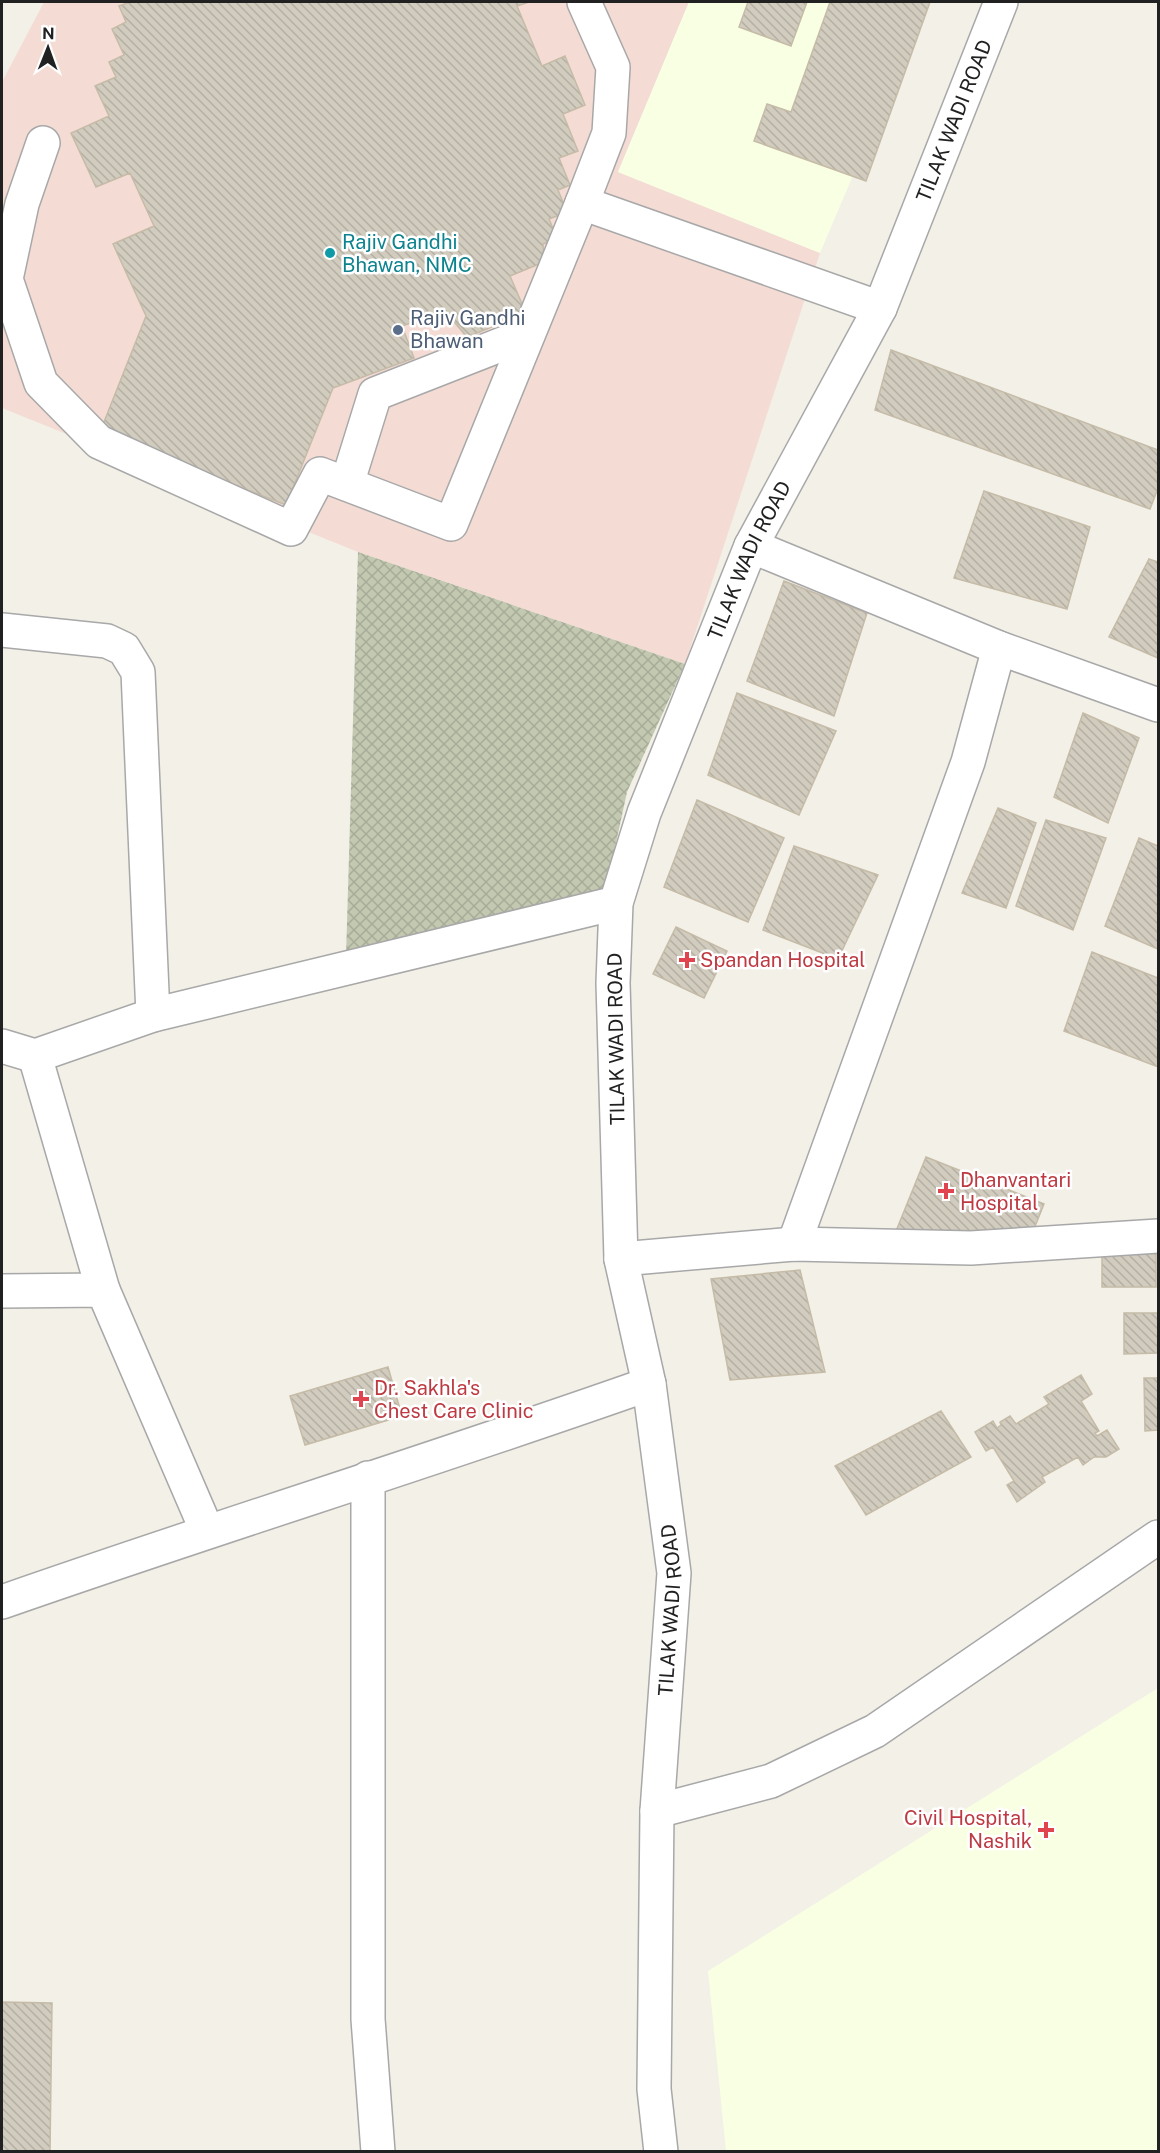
<svg xmlns="http://www.w3.org/2000/svg" width="1160" height="2153" viewBox="0 0 1160 2153" font-family="'Public Sans',sans-serif">
  <defs>
    <pattern id="construction-cross-hatch" width="8" height="8" patternUnits="userSpaceOnUse" patternTransform="scale(1.5)"><rect width="8" height="8" fill="#c3c8b1"/><path d="M0 0l8 8M0 8l8-8" fill="none" stroke="#a7ac98"/></pattern>
    <pattern id="building-back-hatch" width="6" height="6" patternUnits="userSpaceOnUse" patternTransform="scale(1.5)"><rect width="6" height="6" fill="#d2ccbf"/><path d="M-1 5l2 2M0 0l6 6M5-1l2 2" fill="none" stroke="#b4afa4"/></pattern>
  </defs>
  <rect width="100%" height="100%" fill="#f2f0e7"/>
  <path fill="#f4dcd5" d="M 44,2 L 689,2 L 618,172 L 820,253 L 685,664 L 358,552 L 2,408 L 2,82 Z"/>
  <path fill="#f9ffe2" d="M 689,2 L 927,2 L 820,253 L 618,172 Z
    M 1158,1688 L 1158,2151 L 726,2151 L 708,1971 Z"/>
  <path fill="url(#construction-cross-hatch)" d="M 358,552 L 685,664 L 627,792 L 606,889 L 346,957 Z"/>
  <path fill="url(#building-back-hatch)" stroke="#c5bba7" stroke-width="1.5" d="M 130,2 L 529,2 L 517,6 L 542,66 L 565,56 L 585,105 L 563,114 L 578,151 L 559,158 L 570,185 L 558,190 L 567,212 L 549,219 L 557,238 L 543,244 L 544,262 L 510,276 L 526,313 L 467,337 L 445,311 L 402,326 L 414,358 L 333,388 L 286,505 L 100,432 L 146,316 L 113,244 L 154,226 L 130,173 L 96,187 L 71,133 L 109,116 L 95,86 L 116,77 L 109,62 L 124,55 L 112,29 L 126,22 L 119,6 Z
    M 748,2 L 807,2 L 791,46 L 739,27 Z
    M 830,2 L 930,2 L 866,181 L 754,141 L 767,104 L 791,112 Z
    M 891,350 L 1158,450 L 1158,488 L 1150,509 L 875,410 Z
    M 984,491 L 1090,527 L 1067,609 L 954,578 Z
    M 1149,559 L 1158,562 L 1158,658 L 1109,637 Z
    M 784,581 L 867,613 L 834,716 L 747,681 Z
    M 737,693 L 836,731 L 799,815 L 708,775 Z
    M 1083,713 L 1139,738 L 1108,823 L 1054,797 Z
    M 697,800 L 784,838 L 748,922 L 664,887 Z
    M 998,808 L 1036,823 L 1006,908 L 962,893 Z
    M 1046,820 L 1106,838 L 1073,930 L 1016,906 Z
    M 1139,838 L 1158,846 L 1158,949 L 1105,926 Z
    M 794,846 L 878,875 L 838,959 L 763,930 Z
    M 676,927 L 727,951 L 704,998 L 653,974 Z
    M 1092,952 L 1158,978 L 1158,1067 L 1064,1031 Z
    M 926,1157 L 1044,1204 L 1028,1244 L 896,1231 Z
    M 1102,1247 L 1156,1247 L 1156,1287 L 1102,1287 Z
    M 800,1270 L 825,1372 L 730,1380 L 711,1279 Z
    M 1124,1313 L 1158,1313 L 1158,1353 L 1124,1354 Z
    M 388,1367 L 402,1416 L 305,1445 L 290,1396 Z
    M 1081,1375 L 1092,1394 L 1081,1401 L 1099,1431 L 1095,1433 L 1097,1436 L 1107,1430 L 1119,1449 L 1106,1457 L 1094,1457 L 1083,1465 L 1078,1457 L 1042,1477 L 1045,1482 L 1017,1502 L 1007,1485 L 1014,1481 L 993,1447 L 986,1451 L 975,1432 L 993,1421 L 997,1428 L 1001,1425 L 1000,1422 L 1010,1416 L 1016,1424 L 1049,1404 L 1044,1397 Z
    M 1144,1378 L 1158,1378 L 1158,1430 L 1145,1431 Z
    M 941,1411 L 971,1457 L 866,1515 L 835,1466 Z
    M 2,2002 L 52,2003 L 50,2152 L 2,2152 Z"/>
  <g fill="none" stroke-linecap="round" stroke-linejoin="round">
    <g stroke="#a8a8a8" stroke-width="36">
      <g id="minor">
        <path d="M 43,143 L 22,204 L 6,279 L 41,383 L 99,442 L 291,529 L 320,474 L 451,524 L 582,203 L 880,308"/>
        <path d="M 582,203 L 609,133 L 613,67 L 584,2"/>
        <path d="M 347,484 L 375,394 L 528,334"/>
        <path d="M 751,546 L 999,648 L 1158,705"/>
        <path d="M 2,630 L 107,641 L 124,649 L 138,672 L 153,1015 L 35,1056 L 2,1046"/>
        <path d="M 153,1015 L 616,903"/>
        <path d="M 35,1056 L 103,1290"/>
        <path d="M 794,1244 L 968,762 L 999,648"/>
        <path d="M 621,1259 L 794,1244 L 971,1248 L 1158,1236"/>
        <path d="M 2,1291 L 103,1290 L 207,1531"/>
        <path d="M 368,1478 L 368,2019 L 378,2152"/>
        <path d="M 2,1602 C 216,1527 434,1460 649,1384"/>
        <path d="M 657,1811 L 771,1781 L 875,1731 L 1158,1537"/>
        <path id="s1" d="M 661,2152 L 654,2089 L 657,1811 L 674,1573 L 649,1384 L 621,1259 L 613,983 L 616,903 L 644,813 L 751,546 L 880,308 L 1001,2"/>
      </g>
    </g>
    <use href="#minor" stroke="#fff" stroke-width="33"/>
  </g>
  <circle fill="#0f9aa8" stroke="#fff" stroke-width="2" cx="330" cy="253" r="6"/>
  <circle fill="#5c6f8a" stroke="#fff" stroke-width="2" cx="398" cy="330" r="6"/>
  <g fill="#e0444e" stroke="#fff" stroke-width="2">
    <path d="M684 951h6v6h6v6h-6v6h-6v-6h-6v-6h6z"/>
    <path d="M943 1182h6v6h6v6h-6v6h-6v-6h-6v-6h6z"/>
    <path d="M358 1390h6v6h6v6h-6v6h-6v-6h-6v-6h6z"/>
    <path d="M1043 1821h6v6h6v6h-6v6h-6v-6h-6v-6h6z"/>
  </g>
  <g text-anchor="middle" dominant-baseline="central" stroke-width="5" stroke-linejoin="round" paint-order="stroke">
    <g font-size="20" fill="#212121" stroke="#fff">
      <text stroke="none"><textPath href="#s1" startOffset="2109">TILAK WADI ROAD</textPath></text>
      <text stroke="none"><textPath href="#s1" startOffset="1623">TILAK WADI ROAD</textPath></text>
      <text transform="translate(616 1039) rotate(-91)">TILAK WADI ROAD</text>
      <text stroke="none"><textPath href="#s1" startOffset="543">TILAK WADI ROAD</textPath></text>
    </g>
    <g font-size="20" fill="#0d838f" stroke="#fff" text-anchor="start">
      <text x="342" y="242">Rajiv Gandhi<tspan x="342" dy="23">Bhawan, NMC</tspan></text>
    </g>
    <g font-size="20" fill="#4e5e75" stroke="#fff" text-anchor="start">
      <text x="410" y="318">Rajiv Gandhi<tspan x="410" dy="23">Bhawan</tspan></text>
    </g>
    <g font-size="20" fill="#be3a42" stroke="#fff" text-anchor="start">
      <text x="700" y="960">Spandan Hospital</text>
      <text x="960" y="1180">Dhanvantari<tspan x="960" dy="23">Hospital</tspan></text>
      <text x="374" y="1388">Dr. Sakhla's<tspan x="374" dy="23">Chest Care Clinic</tspan></text>
      <text x="1032" y="1818" text-anchor="end">Civil Hospital,<tspan x="1032" dy="23">Nashik</tspan></text>
    </g>
  </g>
  <rect width="1160" height="2153" fill="none" stroke="#212121" stroke-width="6"/>
  <g transform="translate(48 48) rotate(1)" stroke="#ffffff" stroke-width="4.5" paint-order="stroke">
  <path d="M0-4.5L10 22L0 15L-10 22Z" fill="#212121"/>
  <text y="-9" font-size="16" font-weight="bold" text-anchor="middle" fill="#212121">N</text>
  </g>
</svg>
